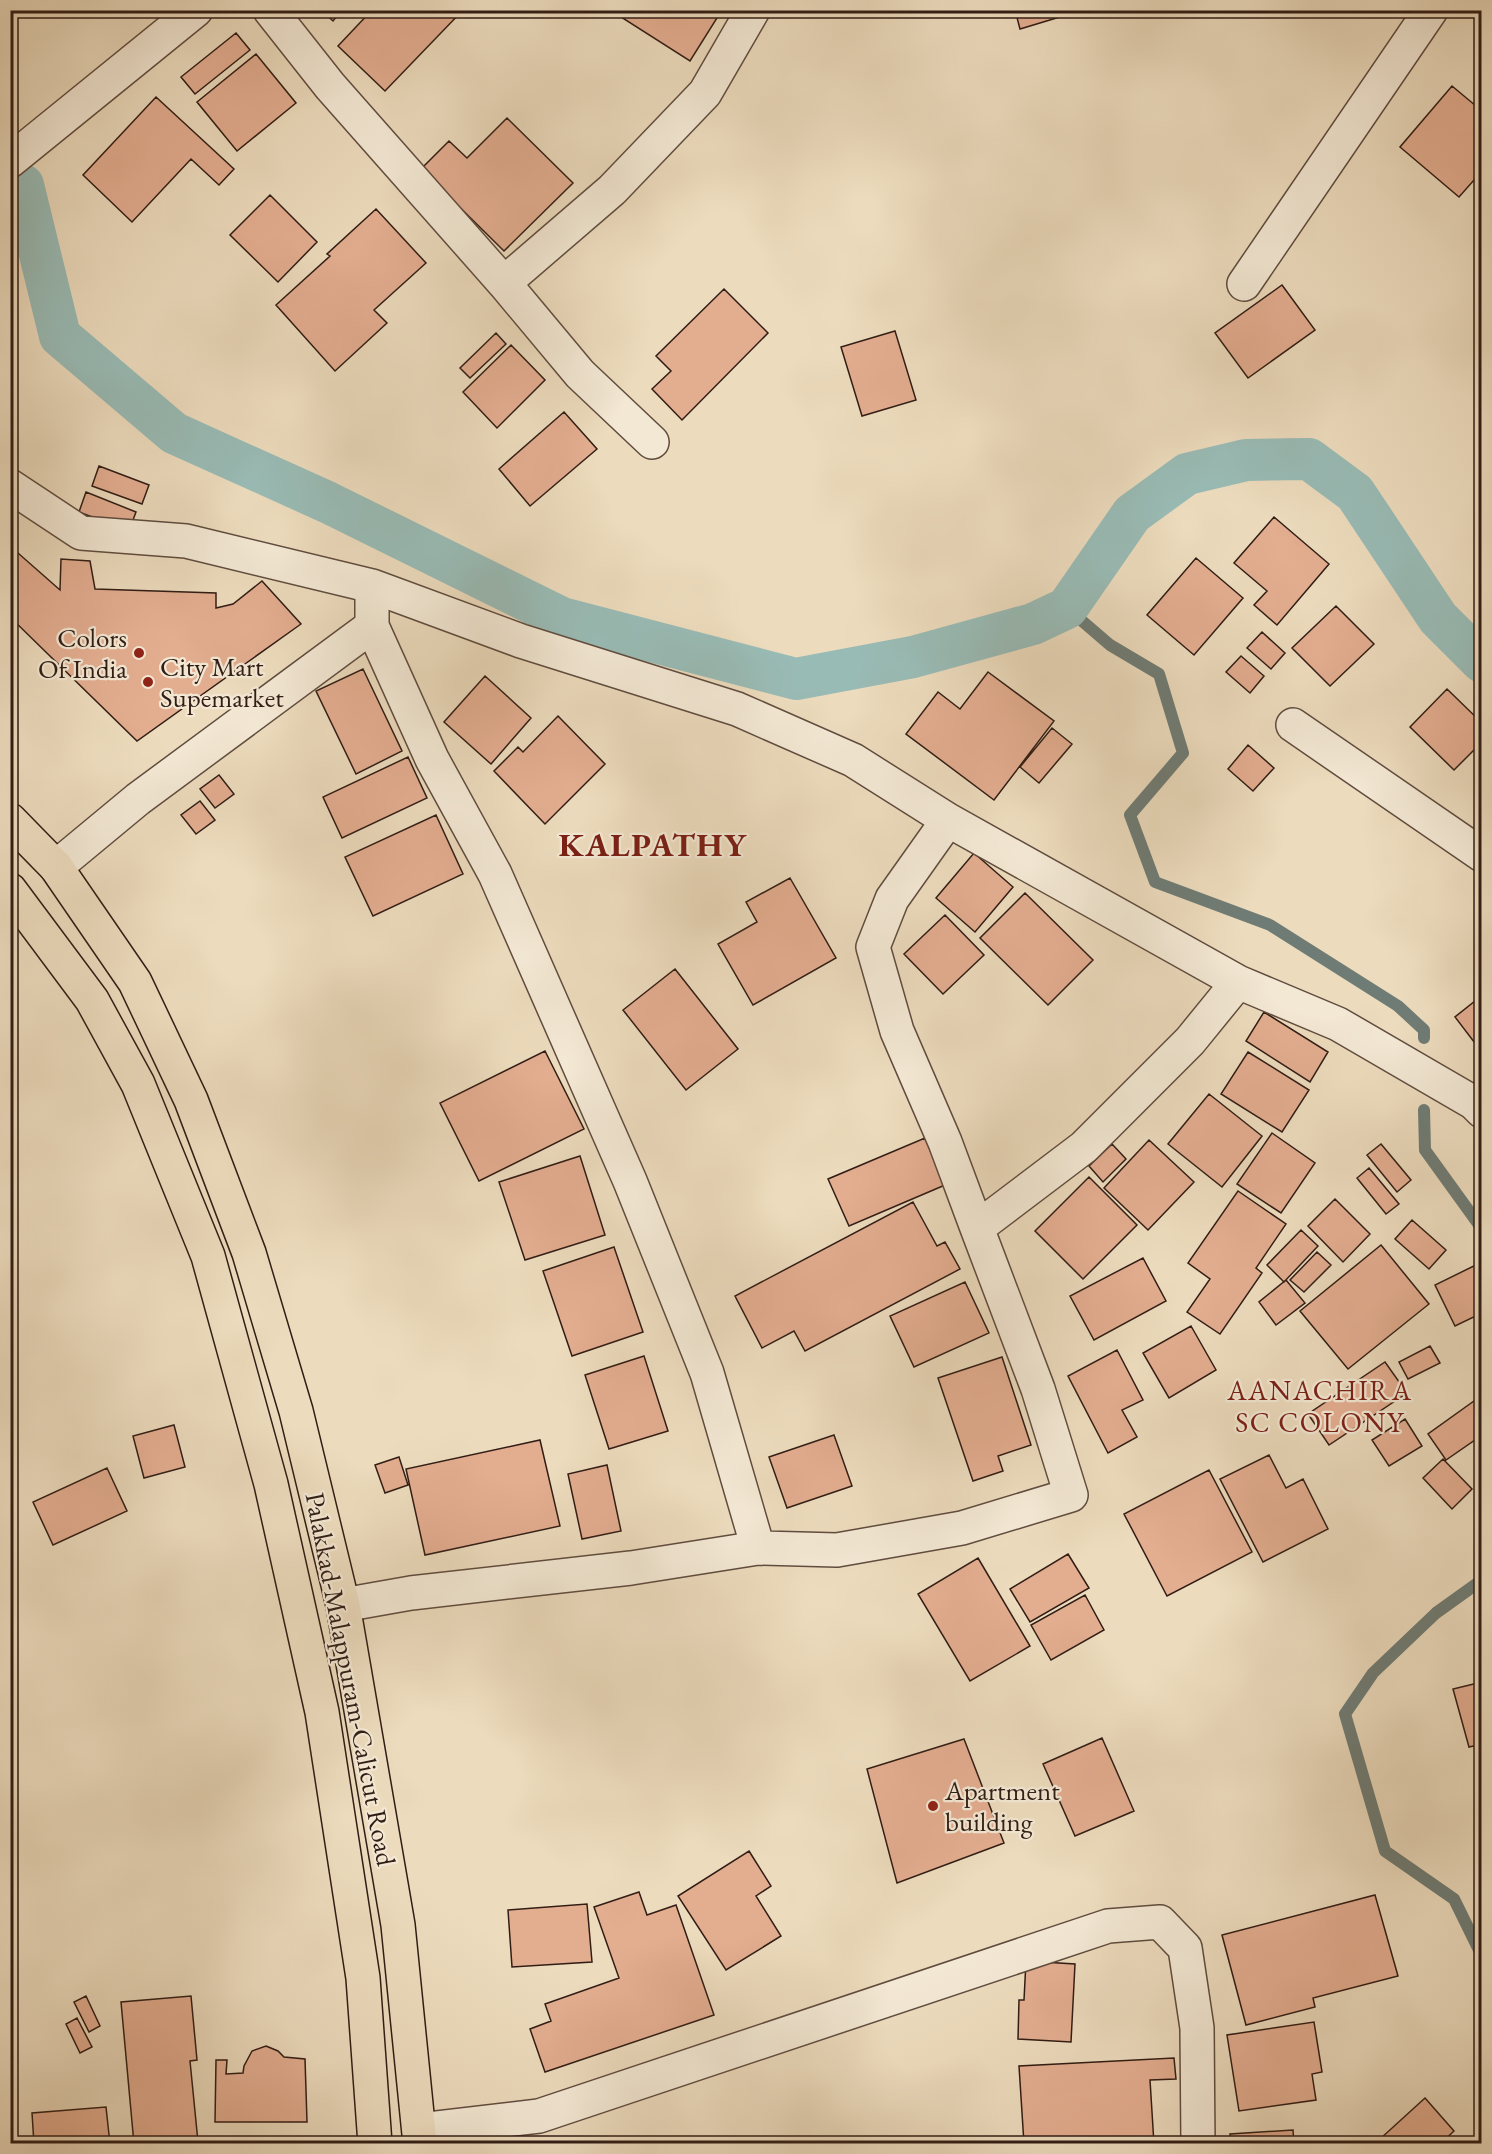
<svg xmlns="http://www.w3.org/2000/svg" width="1492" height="2154" viewBox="0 0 1492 2154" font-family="'EB Garamond',serif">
  <rect width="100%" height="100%" fill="#ecdbbd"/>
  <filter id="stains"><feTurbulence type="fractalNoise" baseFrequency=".00333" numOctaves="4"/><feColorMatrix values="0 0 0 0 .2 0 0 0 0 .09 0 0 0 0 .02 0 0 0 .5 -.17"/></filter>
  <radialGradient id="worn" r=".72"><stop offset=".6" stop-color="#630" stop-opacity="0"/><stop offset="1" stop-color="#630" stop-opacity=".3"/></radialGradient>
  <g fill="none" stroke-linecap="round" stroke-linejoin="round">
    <path stroke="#6f7c75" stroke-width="12" d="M 1067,608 L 1110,645 L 1159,674 L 1183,753 L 1130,815 L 1155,882 L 1270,925 L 1398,1006 L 1424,1030 L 1424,1038
      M 1424,1110 L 1425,1150 L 1482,1229
      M 1482,1580 L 1436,1613 L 1373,1673 L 1345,1714 L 1385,1851 L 1454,1899 L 1482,1956"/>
    <path stroke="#99bbb5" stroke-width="42" d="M 23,185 L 60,336 L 174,433 L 327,502 L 562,618 L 796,679 L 913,657 L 1033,624 L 1067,608 L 1132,514 L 1187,474 L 1246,460 L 1309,459 L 1355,493 L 1438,618 L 1482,662"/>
  </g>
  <path fill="#e3ad90" stroke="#311d15" stroke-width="1.5" d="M 321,10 L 342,10 L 333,21 Z
    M 372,10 L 463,10 L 385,91 L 338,46 Z
    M 610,10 L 722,10 L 690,61 Z
    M 1015,10 L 1083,10 L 1020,29 Z
    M 236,33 L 250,50 L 195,94 L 181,77 Z
    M 256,54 L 296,103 L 237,151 L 197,102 Z
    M 1452,86 L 1482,111 L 1482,171 L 1459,197 L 1400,147 Z
    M 156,97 L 234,169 L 219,185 L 191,159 L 132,222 L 83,175 Z
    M 507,118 L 573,183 L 504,251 L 421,169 L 449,141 L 467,158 Z
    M 270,195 L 317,242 L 278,282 L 230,235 Z
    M 376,209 L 426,263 L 374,310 L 387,323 L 335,371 L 276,305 L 330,256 L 327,254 Z
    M 1282,285 L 1315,330 L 1248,378 L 1215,333 Z
    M 724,289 L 768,333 L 682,420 L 652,389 L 671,371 L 656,356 Z
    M 895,331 L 916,400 L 862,416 L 841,347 Z
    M 496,333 L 506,344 L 470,378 L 460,368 Z
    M 511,345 L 545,380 L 497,428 L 463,392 Z
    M 564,412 L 597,449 L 530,506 L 499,469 Z
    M 99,466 L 149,485 L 142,504 L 92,486 Z
    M 86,492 L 136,512 L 129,531 L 79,512 Z
    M 1274,517 L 1329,564 L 1277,625 L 1254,605 L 1267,591 L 1234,563 Z
    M 10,546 L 60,590 L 61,559 L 90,561 L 95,589 L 216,593 L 216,608 L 233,604 L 262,581 L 301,624 L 137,741 L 10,617 Z
    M 1196,558 L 1243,598 L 1194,655 L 1147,615 Z
    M 1336,606 L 1374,644 L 1330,686 L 1292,648 Z
    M 1262,632 L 1285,653 L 1271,669 L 1247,648 Z
    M 1241,656 L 1264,676 L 1250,693 L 1226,672 Z
    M 363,669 L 402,751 L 356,774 L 316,691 Z
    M 988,672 L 1054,721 L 994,800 L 906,734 L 938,692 L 960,709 Z
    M 485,676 L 531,718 L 491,764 L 444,722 Z
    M 1447,689 L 1482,723 L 1482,742 L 1454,770 L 1410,727 Z
    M 558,716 L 605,764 L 545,824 L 494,771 L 518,747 L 523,752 Z
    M 1052,728 L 1072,744 L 1039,783 L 1020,767 Z
    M 1248,745 L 1274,768 L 1253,791 L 1228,769 Z
    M 408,757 L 427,798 L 342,838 L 323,797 Z
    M 219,775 L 234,794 L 215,808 L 200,789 Z
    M 200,801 L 215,820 L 196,834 L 181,815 Z
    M 436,815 L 463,874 L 373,916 L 345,857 Z
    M 974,853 L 1013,887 L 975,932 L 936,898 Z
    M 790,878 L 836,958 L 753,1005 L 718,944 L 757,922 L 746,902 Z
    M 1025,893 L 1093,960 L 1048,1005 L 980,938 Z
    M 945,915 L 984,955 L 943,994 L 904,954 Z
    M 675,969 L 738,1049 L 686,1090 L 623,1010 Z
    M 1475,1001 L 1482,1009 L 1481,1051 L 1455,1017 Z
    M 1264,1012 L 1328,1052 L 1310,1082 L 1246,1041 Z
    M 545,1051 L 584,1129 L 479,1181 L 440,1103 Z
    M 1248,1052 L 1309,1090 L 1282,1132 L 1221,1094 Z
    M 1209,1094 L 1262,1136 L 1222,1187 L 1168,1144 Z
    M 1272,1133 L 1315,1163 L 1281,1213 L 1237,1184 Z
    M 925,1138 L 945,1185 L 849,1226 L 828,1179 Z
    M 1149,1140 L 1194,1182 L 1148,1230 L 1104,1188 Z
    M 1112,1144 L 1126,1159 L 1103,1182 L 1089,1166 Z
    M 1381,1144 L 1411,1180 L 1397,1192 L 1367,1155 Z
    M 580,1156 L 605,1235 L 525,1260 L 499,1182 Z
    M 1369,1168 L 1399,1204 L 1386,1214 L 1357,1178 Z
    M 1089,1177 L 1137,1225 L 1083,1279 L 1035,1231 Z
    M 1238,1191 L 1286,1224 L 1256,1268 L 1262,1273 L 1220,1334 L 1187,1312 L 1210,1279 L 1188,1263 Z
    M 1335,1199 L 1370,1234 L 1343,1262 L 1308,1226 Z
    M 913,1202 L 937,1246 L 945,1242 L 960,1269 L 805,1351 L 794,1331 L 762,1348 L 735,1296 Z
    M 1412,1220 L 1446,1250 L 1429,1269 L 1395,1239 Z
    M 1301,1230 L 1318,1246 L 1284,1282 L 1267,1265 Z
    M 1381,1245 L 1429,1304 L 1348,1369 L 1300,1311 Z
    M 614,1247 L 643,1332 L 572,1356 L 543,1271 Z
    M 1317,1252 L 1331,1265 L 1304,1292 L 1290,1280 Z
    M 1143,1258 L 1166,1301 L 1094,1340 L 1070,1296 Z
    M 1482,1262 L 1482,1313 L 1455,1326 L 1435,1285 Z
    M 1286,1280 L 1305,1303 L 1276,1325 L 1259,1302 Z
    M 965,1282 L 989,1333 L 914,1367 L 890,1316 Z
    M 1191,1326 L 1216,1370 L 1169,1398 L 1143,1353 Z
    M 1430,1346 L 1440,1363 L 1408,1379 L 1399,1362 Z
    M 1117,1350 L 1143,1400 L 1122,1410 L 1137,1437 L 1108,1453 L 1068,1376 Z
    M 644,1356 L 668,1431 L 609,1449 L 585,1375 Z
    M 1002,1357 L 1031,1445 L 998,1456 L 1003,1471 L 973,1481 L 938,1378 Z
    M 1385,1362 L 1407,1393 L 1329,1445 L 1308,1414 Z
    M 1474,1401 L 1482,1412 L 1482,1435 L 1446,1460 L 1428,1434 Z
    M 1405,1419 L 1422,1446 L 1389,1466 L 1372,1440 Z
    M 174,1425 L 185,1467 L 144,1478 L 133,1436 Z
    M 834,1435 L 852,1486 L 787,1508 L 769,1457 Z
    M 540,1440 L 560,1526 L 425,1555 L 406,1469 Z
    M 1269,1455 L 1286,1488 L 1303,1479 L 1328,1529 L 1263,1562 L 1220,1479 Z
    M 399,1457 L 408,1485 L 385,1493 L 375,1465 Z
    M 1443,1459 L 1472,1489 L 1452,1509 L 1423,1478 Z
    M 607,1465 L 621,1531 L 582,1539 L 568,1474 Z
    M 107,1468 L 127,1511 L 53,1545 L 33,1502 Z
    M 1209,1470 L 1252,1552 L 1167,1596 L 1124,1514 Z
    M 1068,1554 L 1089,1588 L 1030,1622 L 1010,1589 Z
    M 978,1558 L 1030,1646 L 970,1681 L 918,1594 Z
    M 1085,1595 L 1104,1630 L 1051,1660 L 1031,1625 Z
    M 1482,1682 L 1482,1744 L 1469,1747 L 1453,1689 Z
    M 1102,1738 L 1134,1811 L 1075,1836 L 1043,1764 Z
    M 964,1739 L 1004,1843 L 897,1883 L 867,1769 Z
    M 749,1851 L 771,1886 L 756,1896 L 781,1936 L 726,1970 L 678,1896 Z
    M 639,1892 L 647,1915 L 676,1905 L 714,2015 L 545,2072 L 530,2029 L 551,2021 L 545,2004 L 619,1978 L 594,1907 Z
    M 1375,1895 L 1398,1976 L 1313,1998 L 1315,2007 L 1246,2025 L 1222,1935 Z
    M 587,1904 L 592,1962 L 512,1967 L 508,1910 Z
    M 1026,1961 L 1075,1964 L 1071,2042 L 1018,2039 L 1019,2000 L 1024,2000 Z
    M 86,1996 L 100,2026 L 89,2032 L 74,2002 Z
    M 191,1996 L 197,2060 L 190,2061 L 198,2142 L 134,2144 L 121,2002 Z
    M 77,2018 L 92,2047 L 80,2053 L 66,2024 Z
    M 1314,2022 L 1322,2072 L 1312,2074 L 1316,2100 L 1239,2111 L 1227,2035 Z
    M 266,2046 L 278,2051 L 284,2057 L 305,2059 L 307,2122 L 215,2122 L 216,2060 L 227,2060 L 226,2074 L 243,2073 L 244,2066 L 252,2051 Z
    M 1174,2058 L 1176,2079 L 1150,2080 L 1154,2144 L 1024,2144 L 1019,2066 Z
    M 1425,2098 L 1454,2131 L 1440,2144 L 1384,2144 L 1380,2139 Z
    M 106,2107 L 110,2144 L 34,2144 L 32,2113 Z
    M 1293,2130 L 1294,2144 L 1231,2144 L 1230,2134 Z"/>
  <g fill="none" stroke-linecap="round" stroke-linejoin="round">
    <g stroke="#604c3f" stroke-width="36">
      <path id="minor" d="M 270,10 L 330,86 L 504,283 L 612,190 L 705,93 L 753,10
        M 504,283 L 580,374 L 652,442
        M 1244,284 L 1431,10
        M 10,486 L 81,533 L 186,541 L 372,586 L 521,641 L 737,709 L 853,760 L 948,820 L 1238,982 L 1338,1024 L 1474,1103 L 1482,1111
        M 372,586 L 372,626 L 432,759 L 495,874 L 630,1181 L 707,1373 L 758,1548
        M 1293,725 L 1482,855
        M 56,867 L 138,799 L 372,626
        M 977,1228 L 1084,1147 L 1190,1041 L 1238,982
        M 343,1605 L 411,1593 L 631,1568 L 758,1548 L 837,1550 L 962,1528 L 1071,1495 L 1038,1389 L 977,1228 L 945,1142 L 897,1031 L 873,947 L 892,899 L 948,820
        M 420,2130 L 539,2116 L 1108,1926 L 1160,1922 L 1185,1948 L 1197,2028 L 1198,2144"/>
    </g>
    <g stroke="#604c3f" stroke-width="36">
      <path id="tertiary" d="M 10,161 L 196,10"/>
    </g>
    <g stroke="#311d15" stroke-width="36">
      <path id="trunk" d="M 10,820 L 56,867 L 135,982 L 191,1100 L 249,1253 L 296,1411 L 343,1605 L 398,1925 L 420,2144
        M 10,890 L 92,1000 L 138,1084 L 208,1256 L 271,1484 L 322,1712 L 363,1978 L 375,2144"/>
    </g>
    <use href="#minor" stroke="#f3e8d4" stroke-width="33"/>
    <use href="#tertiary" stroke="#f3e8d4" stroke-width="33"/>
    <use href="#trunk" stroke="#ecdbbd" stroke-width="33"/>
  </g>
  <g fill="#8f2418" stroke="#f3e8d4" stroke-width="2">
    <circle cx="139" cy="653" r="6"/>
    <circle cx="148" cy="682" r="6"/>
    <circle cx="933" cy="1806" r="6"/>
  </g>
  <g text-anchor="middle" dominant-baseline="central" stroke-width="4.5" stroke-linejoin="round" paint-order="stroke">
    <g font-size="27" fill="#311d15" stroke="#f3e8d4" text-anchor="start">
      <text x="127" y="637" text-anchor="end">Colors<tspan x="127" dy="31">Of India</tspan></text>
      <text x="160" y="666">City Mart<tspan x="160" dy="31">Supemarket</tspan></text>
      <text x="945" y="1790">Apartment<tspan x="945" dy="31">building</tspan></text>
    </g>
    <g font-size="27" fill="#311d15" stroke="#f3e8d4">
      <text transform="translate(351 1679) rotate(79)">Palakkad-Malappuram-Calicut Road</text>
    </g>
    <g font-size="28" letter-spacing="1.5" fill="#7a1f14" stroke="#f3e8d4">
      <text x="1320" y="1390">AANACHIRA<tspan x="1320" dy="32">SC COLONY</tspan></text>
    </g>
    <g font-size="33" font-weight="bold" letter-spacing="1.5" fill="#7a1f14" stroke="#f3e8d4">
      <text x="653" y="844">KALPATHY</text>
    </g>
  </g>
  <rect width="1492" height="2154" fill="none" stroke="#ecdbbd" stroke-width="36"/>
  <rect x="12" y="12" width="1468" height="2130" fill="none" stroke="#311d15" stroke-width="3"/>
  <rect x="18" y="18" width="1456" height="2118" fill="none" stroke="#311d15" stroke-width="1.5"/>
  <rect width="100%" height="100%" filter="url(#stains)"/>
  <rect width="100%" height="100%" fill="url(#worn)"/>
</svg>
